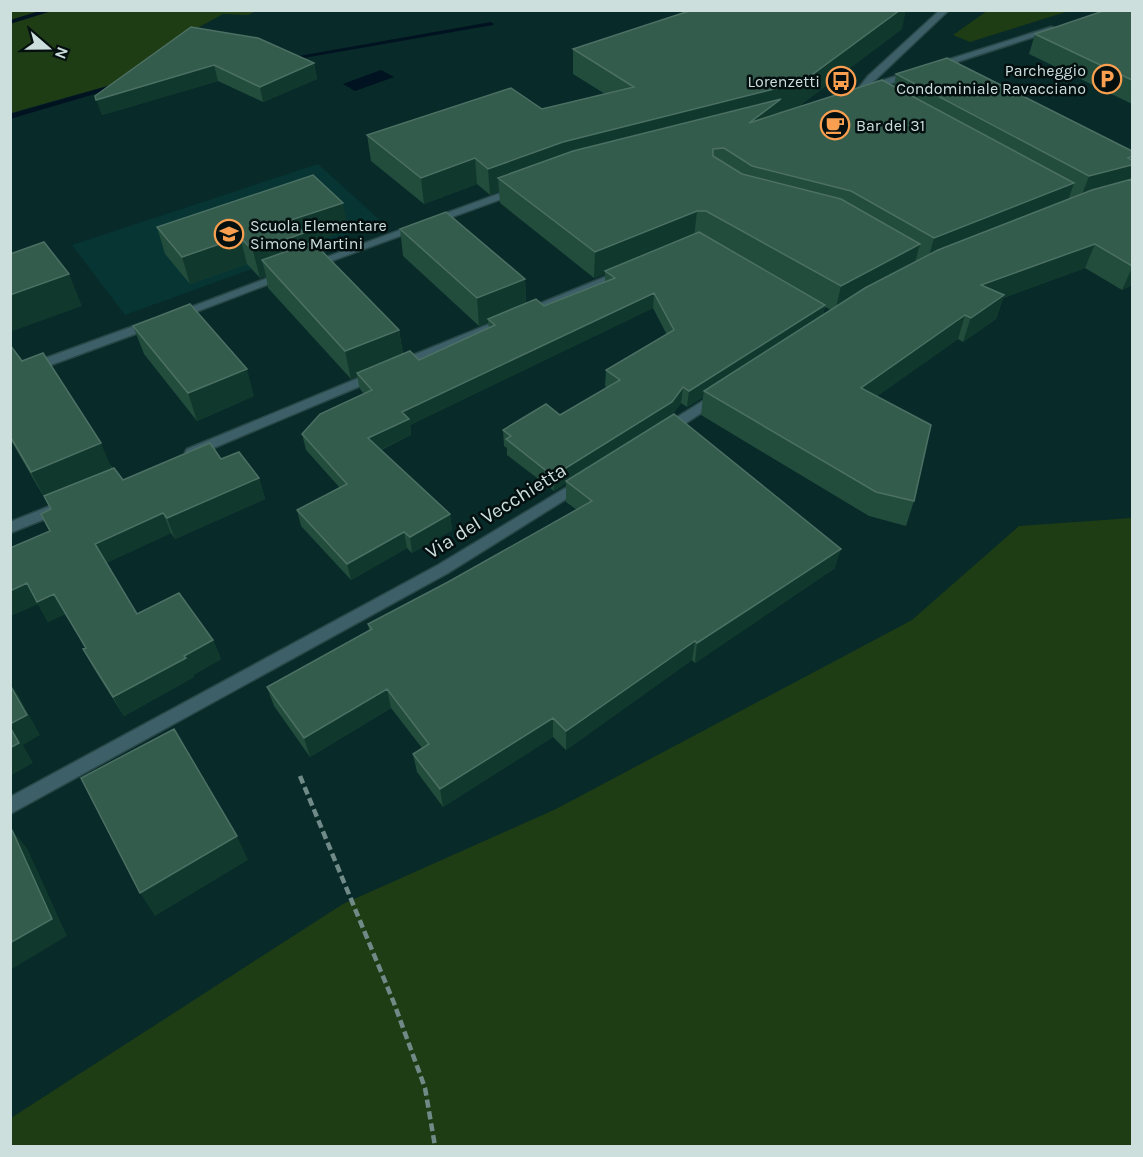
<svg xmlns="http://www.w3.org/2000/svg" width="1143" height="1157" viewBox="0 0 1143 1157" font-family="Karla,sans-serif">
  <rect width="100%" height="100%" fill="#082a29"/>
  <path fill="#063533" d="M 318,164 L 382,222 L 125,315 L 72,245 Z"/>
  <path fill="#1f3d14" d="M 11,11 L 256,11 L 248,15 L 223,14 L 170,43 L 114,84 L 11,113 Z
    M 987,11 L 987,10 L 1069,11 L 970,42 L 953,35 Z
    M 1132,518 L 1132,1146 L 11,1146 L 11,1118 L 343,904 L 556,809 L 912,620 L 1019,526 Z"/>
  <path fill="#011220" d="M 381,70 L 394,77 L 355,91 L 343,84 Z"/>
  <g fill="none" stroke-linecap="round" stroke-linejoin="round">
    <path fill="#011220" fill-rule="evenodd" d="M 43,10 L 55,10 L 10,24 L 10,20 Z
      M 491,22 L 494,24 L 493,25 L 286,61 L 282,59 Z
      M 108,86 L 115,88 L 10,119 L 10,114 Z"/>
    <g stroke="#284746" stroke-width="3">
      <path id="minor" d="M 940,10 L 949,10 L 871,84 L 1051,27 L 1058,29 L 865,92 L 859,92 L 857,90 L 868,76 Z
        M 517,187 L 521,188 L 521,192 L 315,267 L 311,268 L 305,265 Z
        M 622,270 L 628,273 L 626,275 L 404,368 L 396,368 L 394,365 L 396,362 Z
        M 286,271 L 292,274 L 290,276 L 180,318 L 176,319 L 170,315 Z
        M 153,319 L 157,320 L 157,326 L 10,380 L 10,371 Z
        M 378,370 L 384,374 L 382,377 L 197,455 L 192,457 L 185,452 L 187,449 Z
        M 719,391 L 724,392 L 725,395 L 724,398 L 671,433 L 661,433 L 659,430 L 661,427 Z
        M 582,478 L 587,480 L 589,483 L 587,486 L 448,573 L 10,814 L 10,797 L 438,565 Z
        M 60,502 L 65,503 L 67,507 L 65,511 L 10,533 L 10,522 Z"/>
    </g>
    <path stroke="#708a88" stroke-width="4.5" stroke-dasharray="8 4" stroke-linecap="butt" d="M 300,776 L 394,1003 L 425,1088 L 435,1146"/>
    <use href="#minor" fill="#3c5f68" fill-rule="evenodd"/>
  </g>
  <path fill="#224c3b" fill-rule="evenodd" d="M 1132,10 L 1132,104 L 1029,54 L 1035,34 Z
    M 191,27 L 314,63 L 317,79 L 263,102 L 218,81 L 102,115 L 95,96 Z
    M 902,29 L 799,106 L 894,87 L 896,74 L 1132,151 L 1132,285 L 1122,290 L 1085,268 L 1003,298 L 996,319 L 963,342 L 958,339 L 877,396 L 914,501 L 906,526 L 869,516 L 701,415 L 703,397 L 687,407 L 681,403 L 673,414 L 835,568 L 695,663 L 692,660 L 566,750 L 553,737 L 443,807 L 417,772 L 413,754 L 422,748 L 391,708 L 310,757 L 274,706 L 267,687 L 369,630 L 368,624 L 448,582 L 577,510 L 566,502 L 566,483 L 554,491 L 507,455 L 507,448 L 504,446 L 503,430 L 560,415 L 607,388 L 605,386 L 606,370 L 667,335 L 653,308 L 410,425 L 411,435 L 381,450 L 450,514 L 452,530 L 412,553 L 407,548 L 351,580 L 301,526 L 297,510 L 340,488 L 306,450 L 302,434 L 364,394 L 360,389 L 357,376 L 351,379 L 268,288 L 266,276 L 260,278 L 247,264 L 190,284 L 165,254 L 157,227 L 348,230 L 306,244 L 399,330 L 403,354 L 419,360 L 489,328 L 488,322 L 479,326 L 403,256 L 400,229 L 525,279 L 526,303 L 544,306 L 605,282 L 605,274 L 594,278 L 500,203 L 499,191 L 490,195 L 477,184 L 424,204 L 371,161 L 367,135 L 542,109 L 605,94 L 573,74 L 573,49 ZM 825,307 L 831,310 L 823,315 Z
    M 133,326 L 254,396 L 197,421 L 144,354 Z
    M 10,345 L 22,361 L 123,480 L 221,459 L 259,478 L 265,499 L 175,539 L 171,533 L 106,563 L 137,614 L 213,640 L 221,659 L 193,675 L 194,677 L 124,716 L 94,669 L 83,649 L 86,648 L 65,614 L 48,622 L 38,604 L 10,616 L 10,548 L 50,531 L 41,514 L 51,509 L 10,439 Z"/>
  <path fill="#10382d" d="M 900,10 L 906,10 L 902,29 L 798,107 L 779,112 L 777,123 L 749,123 L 498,178 L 499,191 L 490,195 L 488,169 Z
    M 314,63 L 317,79 L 263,102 L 260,87 Z
    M 214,65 L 218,81 L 102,115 L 96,100 Z
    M 1132,156 L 1132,179 L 1079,203 L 1089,176 Z
    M 475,158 L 477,184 L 424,204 L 421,178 Z
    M 1074,183 L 1065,209 L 927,264 L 934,238 Z
    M 343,203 L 348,230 L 262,260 L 266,276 L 260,278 L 253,251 L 291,220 Z
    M 697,211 L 694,237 L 605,271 L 605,274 L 594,278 L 595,252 Z
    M 240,237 L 247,264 L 190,284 L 182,257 Z
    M 920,244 L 913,270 L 835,312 L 841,286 Z
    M 1095,244 L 1085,268 L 1003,298 L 996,319 L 963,342 L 981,285 Z
    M 1132,268 L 1132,285 L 1122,290 Z
    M 69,274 L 82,306 L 10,332 L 10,295 Z
    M 525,279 L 526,306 L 488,319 L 488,322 L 479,326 L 477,298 Z
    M 654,293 L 653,308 L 410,425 L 411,435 L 371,454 L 368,438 L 402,412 Z
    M 825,305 L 822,321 L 704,391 L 703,397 L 687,407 L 689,391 Z
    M 965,315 L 958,339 L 854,412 L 861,388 Z
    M 399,330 L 403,357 L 357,373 L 357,376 L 351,379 L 345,351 Z
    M 247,369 L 254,396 L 197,421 L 188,393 Z
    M 683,387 L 681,403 L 670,418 L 566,481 L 566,483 L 554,491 L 553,476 Z
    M 101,443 L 115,476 L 48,504 L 31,472 Z
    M 259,478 L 265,499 L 175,539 L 167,518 Z
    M 163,513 L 171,533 L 104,564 L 95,544 Z
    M 450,514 L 452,530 L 412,553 L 410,537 Z
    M 404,532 L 407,548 L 351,580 L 347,564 Z
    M 841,549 L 835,568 L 695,663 L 697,643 Z
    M 27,583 L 54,594 L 65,614 L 48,622 L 38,604 L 10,616 L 10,591 Z
    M 213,640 L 221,659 L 193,675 L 194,677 L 124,716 L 113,697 Z
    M 695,641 L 692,660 L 566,750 L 566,731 Z
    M 10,683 L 17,693 L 40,735 L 23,745 L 33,763 L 10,776 Z
    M 387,689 L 391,708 L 310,757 L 304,738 Z
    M 553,718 L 553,737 L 443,807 L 440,789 Z
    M 12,830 L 27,848 L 67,936 L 10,970 Z
    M 237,836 L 248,860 L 155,916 L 140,893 Z"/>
  <path fill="#345c4d" stroke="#4c7063" stroke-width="1.5" d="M 692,10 L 900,10 L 802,82 L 563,142 L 488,169 L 475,158 L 421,178 L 367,135 L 511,88 L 542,109 L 634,87 L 573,49 Z
    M 1106,10 L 1132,10 L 1132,80 L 1035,34 Z
    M 191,27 L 258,38 L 314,63 L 260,87 L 214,65 L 96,100 L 95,96 Z
    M 947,58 L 1132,151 L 1132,156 L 1128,158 L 1132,160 L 1132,165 L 1089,176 L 896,74 Z
    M 882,80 L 1074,183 L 934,238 L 851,191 L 752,166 L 724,148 L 713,149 L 713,156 L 742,174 L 841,199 L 920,244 L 841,286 L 706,211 L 697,211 L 595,252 L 498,178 L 573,151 L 781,99 L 749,123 Z
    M 313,175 L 343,203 L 291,220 L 304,233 L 253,251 L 240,237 L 182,257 L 157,227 Z
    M 1132,179 L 1132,266 L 1095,244 L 981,285 L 1004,295 L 971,318 L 965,315 L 861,388 L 931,425 L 914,501 L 876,492 L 704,391 L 865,288 L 938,250 L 1092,190 Z
    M 446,212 L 525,279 L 477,298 L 400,229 Z
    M 699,232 L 825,305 L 689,391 L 683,387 L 672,402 L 553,476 L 506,439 L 511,436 L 503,430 L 546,404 L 560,415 L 620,380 L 606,370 L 674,330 L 654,293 L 402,412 L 409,419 L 368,438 L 450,514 L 410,537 L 404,532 L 347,564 L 297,510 L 347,484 L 302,434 L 320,414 L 372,390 L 357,373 L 410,351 L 419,360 L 495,325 L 488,319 L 536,299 L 544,306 L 615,278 L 605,271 Z
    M 44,242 L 69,274 L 10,295 L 10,254 Z
    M 313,242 L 399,330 L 345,351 L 262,260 Z
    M 190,304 L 247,369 L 188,393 L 133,326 Z
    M 10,345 L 22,361 L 43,353 L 101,443 L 31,472 L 10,436 Z
    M 674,414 L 841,549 L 697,643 L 695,641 L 566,731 L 553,718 L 440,789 L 413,754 L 429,744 L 387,689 L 304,738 L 267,687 L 372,629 L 368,624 L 448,582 L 592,501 L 566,481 Z
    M 210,443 L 221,459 L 239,452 L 259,478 L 167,518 L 163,513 L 95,544 L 137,614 L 179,593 L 213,640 L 184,656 L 186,658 L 113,697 L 83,649 L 86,648 L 54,594 L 37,602 L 27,583 L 10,591 L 10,548 L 50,531 L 41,514 L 51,509 L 44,496 L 114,468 L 123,480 Z
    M 10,685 L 27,715 L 10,724 Z
    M 10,727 L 19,743 L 10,748 Z
    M 174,729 L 237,836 L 140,893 L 81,778 Z
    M 10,830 L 12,830 L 52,919 L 10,943 Z"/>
  <defs>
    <g id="parking-ring" transform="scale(1.5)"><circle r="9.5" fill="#04100f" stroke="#fa9f4f" stroke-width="1.5"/><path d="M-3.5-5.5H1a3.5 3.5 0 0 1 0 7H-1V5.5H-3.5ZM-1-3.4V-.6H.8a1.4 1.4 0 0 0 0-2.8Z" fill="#fa9f4f"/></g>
    <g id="bus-ring" transform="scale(1.5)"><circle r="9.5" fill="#04100f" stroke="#fa9f4f" stroke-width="1.5"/><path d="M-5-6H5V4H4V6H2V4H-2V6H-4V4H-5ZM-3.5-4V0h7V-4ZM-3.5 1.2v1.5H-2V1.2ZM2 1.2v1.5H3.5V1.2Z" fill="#fa9f4f"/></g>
    <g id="cafe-ring" transform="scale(1.5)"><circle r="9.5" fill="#04100f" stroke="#fa9f4f" stroke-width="1.5"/><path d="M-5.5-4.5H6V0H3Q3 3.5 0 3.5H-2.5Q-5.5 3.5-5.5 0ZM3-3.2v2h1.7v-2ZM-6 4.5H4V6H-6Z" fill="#fa9f4f"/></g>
    <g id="school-ring" transform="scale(1.5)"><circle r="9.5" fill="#04100f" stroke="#fa9f4f" stroke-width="1.5"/><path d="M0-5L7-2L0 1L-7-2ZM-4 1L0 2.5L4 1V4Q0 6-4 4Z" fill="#fa9f4f"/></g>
  </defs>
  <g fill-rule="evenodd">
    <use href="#parking-ring" x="1107" y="79"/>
    <use href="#bus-ring" x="841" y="81"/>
    <use href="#cafe-ring" x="835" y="125"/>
    <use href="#school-ring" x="229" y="234"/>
  </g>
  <g text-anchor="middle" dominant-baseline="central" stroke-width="5" stroke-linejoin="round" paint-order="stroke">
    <g font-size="16" fill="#cddfdd" stroke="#04100f" text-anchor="end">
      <text x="1086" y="70">Parcheggio<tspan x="1086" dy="18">Condominiale Ravacciano</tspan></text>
      <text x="820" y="81">Lorenzetti</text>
      <text x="856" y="125" text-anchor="start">Bar del 31</text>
      <text x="250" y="225" text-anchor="start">Scuola Elementare<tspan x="250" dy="18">Simone Martini</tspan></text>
    </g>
    <g font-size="20" fill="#cddfdd" stroke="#04100f">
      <text transform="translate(496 511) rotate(-32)">Via del Vecchietta</text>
    </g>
  </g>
  <rect width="1143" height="1157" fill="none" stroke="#cddfdd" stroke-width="24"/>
  <g transform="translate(48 48) rotate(110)" stroke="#04100f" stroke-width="4.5" paint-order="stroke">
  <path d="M0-4.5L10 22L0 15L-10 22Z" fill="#cddfdd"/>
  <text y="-9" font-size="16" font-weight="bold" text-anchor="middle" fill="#cddfdd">N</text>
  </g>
</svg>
